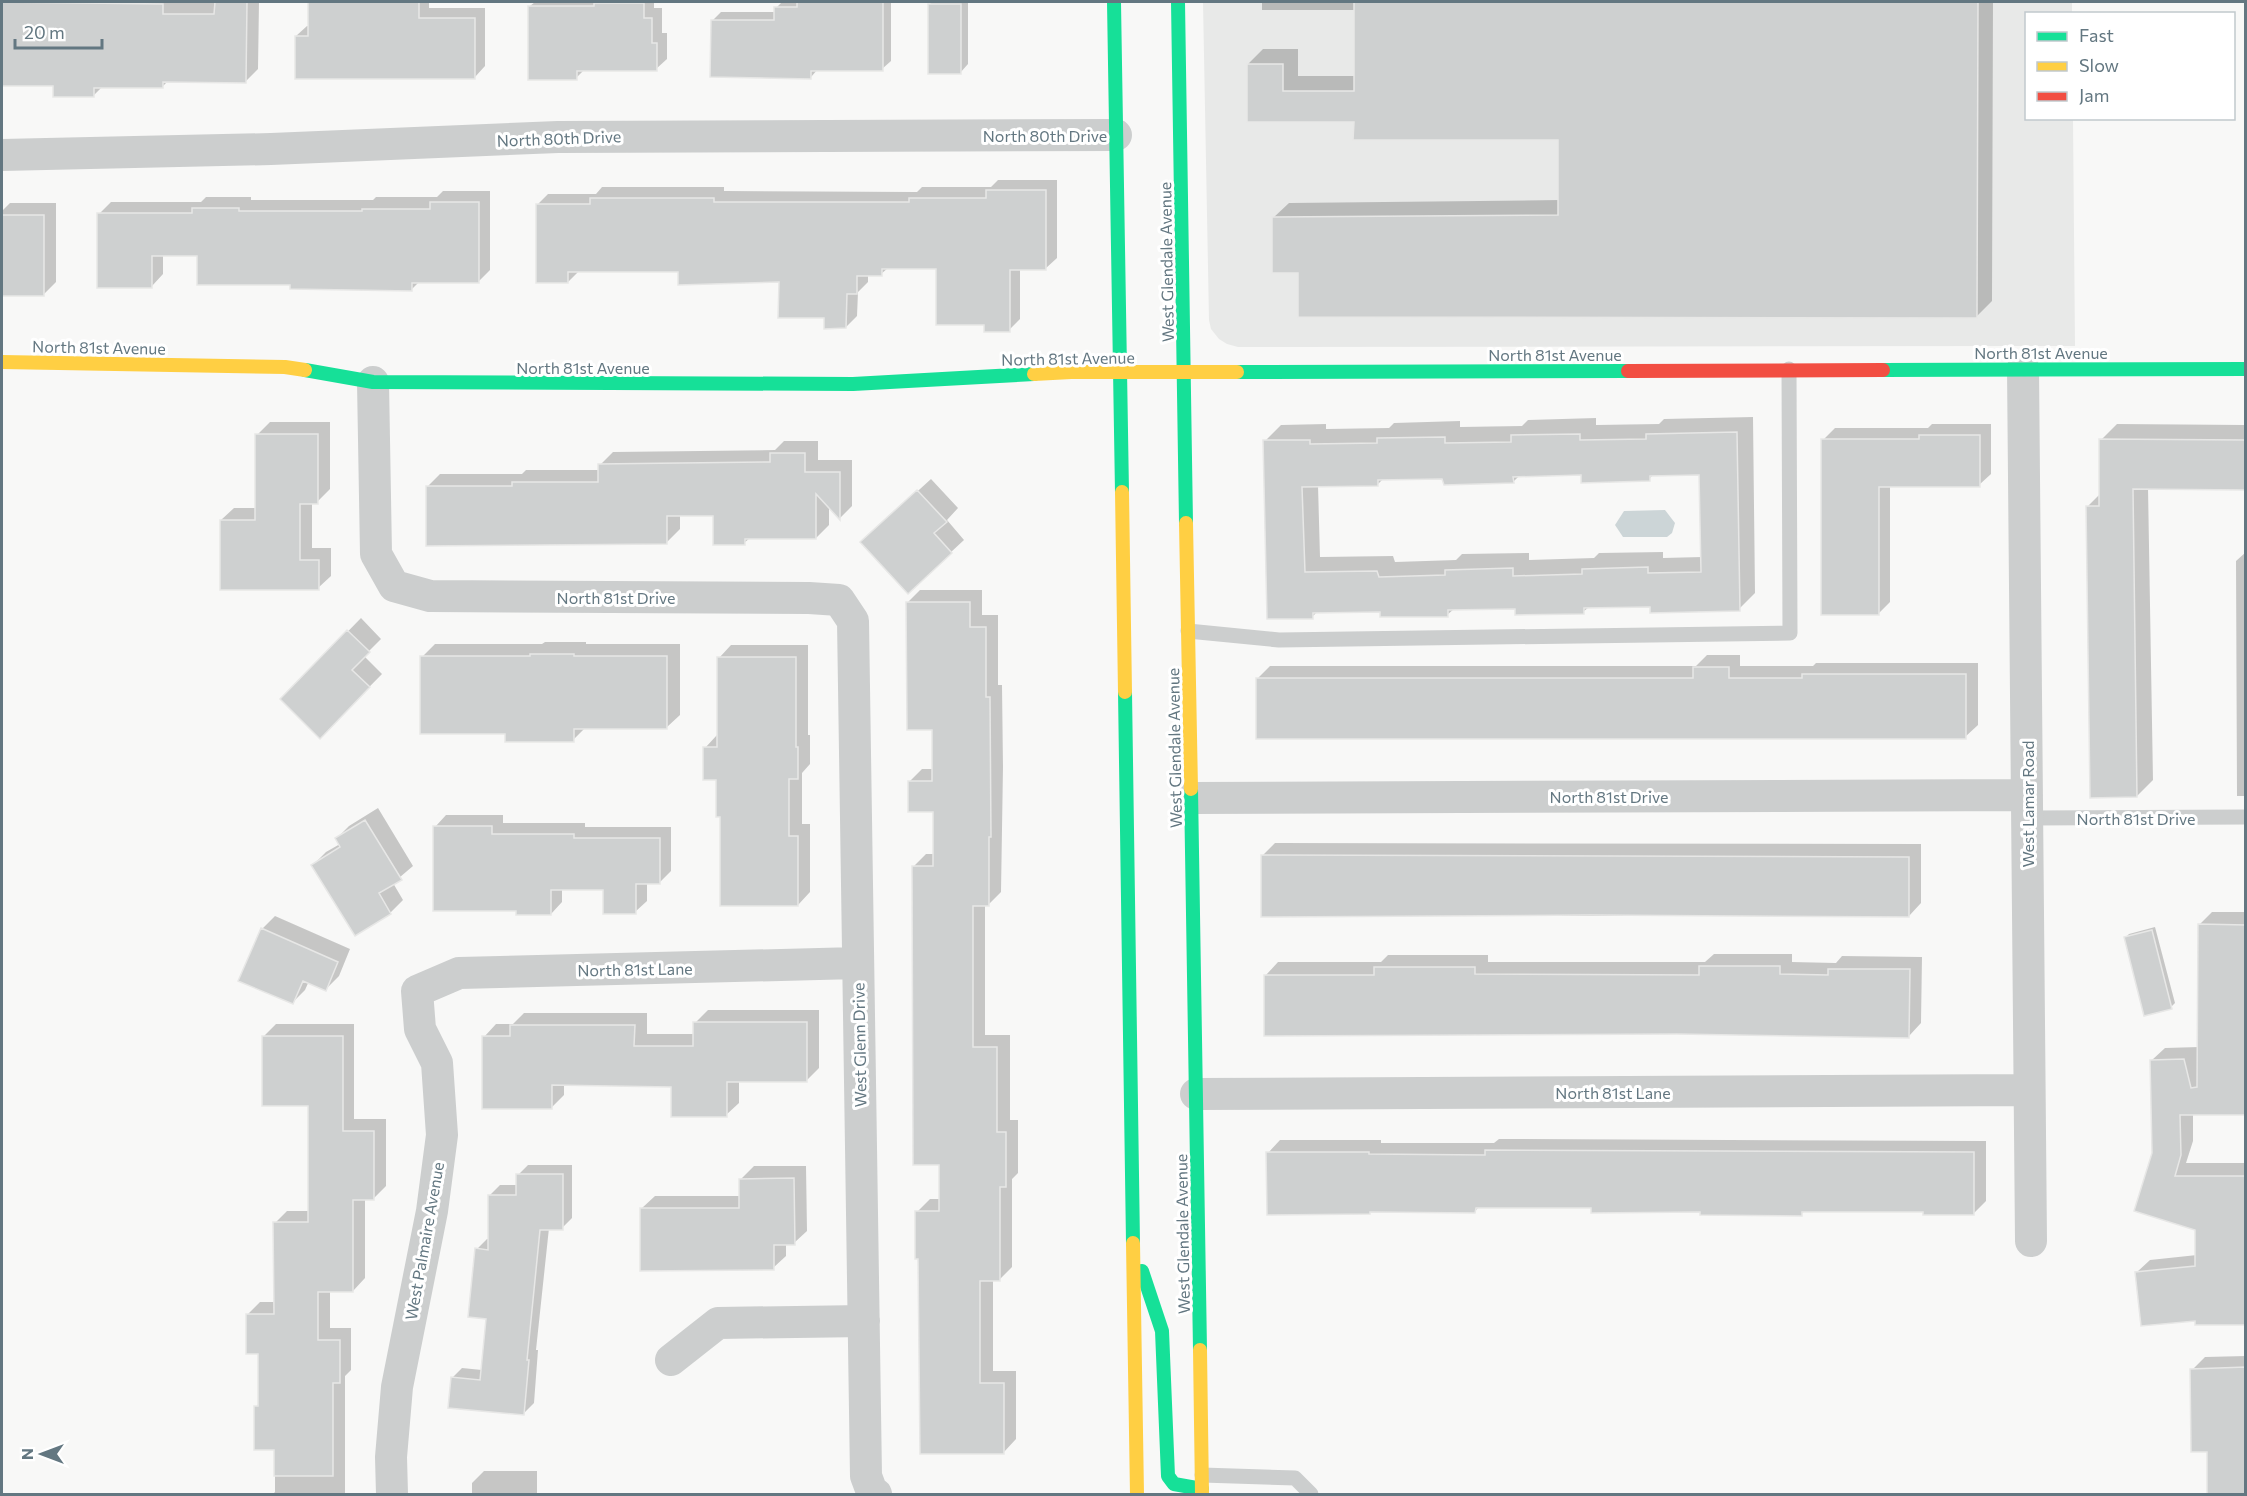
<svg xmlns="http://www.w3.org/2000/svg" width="2247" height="1496" viewBox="0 0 2247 1496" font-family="Commissioner,sans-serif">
  <rect width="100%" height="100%" fill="#f8f8f7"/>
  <path fill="#e8e9e8" d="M 1203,2 L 2072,2 L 2072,13 L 2026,14 L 2026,118 L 2073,119 L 2075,346 L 1238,347 L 1227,344 L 1219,339 L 1211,329 L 1209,320 Z"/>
  <path fill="#ccd5d7" d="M 1665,510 L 1675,523 L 1672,533 L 1667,537 L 1623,537 L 1615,525 L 1624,511 Z"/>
  <path fill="#0003" fill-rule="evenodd" d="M 2,2 L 259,2 L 258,69 L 246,81 L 168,81 L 162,87 L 102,87 L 93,96 L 54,85 L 2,85 Z
    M 310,2 L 429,2 L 429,8 L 485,8 L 485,66 L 475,77 L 296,36 L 307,26 L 310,26 Z
    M 535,2 L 654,2 L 654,8 L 662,8 L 662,33 L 667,33 L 667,59 L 656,69 L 585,69 L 576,78 L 530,6 Z
    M 782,2 L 891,2 L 891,61 L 882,69 L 818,69 L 811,77 L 712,21 L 721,12 L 776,12 L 776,8 Z
    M 933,2 L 968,2 L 968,64 L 960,73 L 930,4 Z
    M 1262,2 L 1993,2 L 1992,301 L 1977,316 L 1299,271 L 1273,218 L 1289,203 L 1560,200 L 1560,138 L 1355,120 L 1248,120 L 1248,64 L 1263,49 L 1298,49 L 1298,76 L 1355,76 L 1355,10 L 1262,10 Z
    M 998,180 L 1057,180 L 1057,258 L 1045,269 L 1020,269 L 1020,319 L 1009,330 L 986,323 L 938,268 L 888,268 L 881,274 L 868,274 L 868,282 L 858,292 L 857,316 L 846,327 L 826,317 L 780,281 L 680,271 L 579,271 L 568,282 L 537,205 L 548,194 L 596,194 L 602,187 L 724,187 L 724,191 L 917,192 L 922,187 L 991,187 Z
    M 443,191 L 490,191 L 490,270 L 478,282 L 419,282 L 411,290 L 292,283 L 198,255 L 163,255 L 163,274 L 152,286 L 99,214 L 111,202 L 201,202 L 206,197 L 251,197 L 251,200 L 373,200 L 376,197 L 437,197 Z
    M 10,203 L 56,203 L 56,282 L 43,295 L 2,295 L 2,211 Z
    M 1753,417 L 1755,593 L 1739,609 L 1652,605 L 1589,607 L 1583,612 L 1517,608 L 1454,609 L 1447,615 L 1381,610 L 1318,611 L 1312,617 L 1265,441 L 1281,425 L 1326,424 L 1326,429 L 1389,428 L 1394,423 L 1460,421 L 1460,427 L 1522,426 L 1528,420 L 1596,418 L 1596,425 L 1659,424 L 1664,419 ZM 1700,473 L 1702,557 L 1663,558 L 1663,552 L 1599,553 L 1594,558 L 1529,560 L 1529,553 L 1462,554 L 1456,560 L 1395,562 L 1393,556 L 1320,557 L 1318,485 L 1378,484 L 1384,478 L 1443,477 L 1513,482 L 1520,475 L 1583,474 L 1649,479 L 1654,474 Z
    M 270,422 L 330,422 L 330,489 L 317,502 L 312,502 L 312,548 L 331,548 L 331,576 L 318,588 L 221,520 L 234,508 L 257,508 L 257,435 Z
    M 1932,424 L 1991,424 L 1991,474 L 1979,485 L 1890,485 L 1890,602 L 1878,614 L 1823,440 L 1835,428 L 1928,428 Z
    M 2117,424 L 2246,425 L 2246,488 L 2148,487 L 2153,780 L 2137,796 L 2087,507 L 2100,494 L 2101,440 Z
    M 784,441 L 818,441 L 818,460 L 852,460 L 852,506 L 840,518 L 829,505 L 829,525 L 816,538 L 750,538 L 744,543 L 714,515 L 680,515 L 680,529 L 667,542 L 427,487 L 440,474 L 522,474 L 526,470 L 600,470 L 600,465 L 613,452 L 775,450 Z
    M 931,479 L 958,508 L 947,520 L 964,540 L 908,592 L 875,530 Z
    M 2246,552 L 2246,796 L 2237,796 L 2236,561 Z
    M 920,590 L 982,590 L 982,615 L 998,615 L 998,685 L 1002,685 L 1003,767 L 1001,892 L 988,905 L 985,905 L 985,1035 L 1010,1035 L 1010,1120 L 1018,1120 L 1018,1173 L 1012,1179 L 1012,1267 L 999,1280 L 993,1280 L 993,1371 L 1016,1371 L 1016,1439 L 1004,1452 L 920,1257 L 917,1212 L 930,1199 L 941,1199 L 941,1164 L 913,867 L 926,854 L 934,854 L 934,811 L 910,781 L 922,769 L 933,769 L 933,728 L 907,603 Z
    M 361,618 L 381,639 L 364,656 L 382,674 L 320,737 L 282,699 Z
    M 545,642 L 586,642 L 586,644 L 680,644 L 680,715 L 667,727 L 586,727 L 573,740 L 506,733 L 422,657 L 435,644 L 542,644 Z
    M 731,645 L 808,645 L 808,735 L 810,735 L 810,764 L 802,773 L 802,824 L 810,824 L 810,892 L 798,905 L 722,816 L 718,778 L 705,748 L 717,735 L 719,658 Z
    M 1707,655 L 1740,655 L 1740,666 L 1813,666 L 1816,663 L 1978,663 L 1978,725 L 1965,737 L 1258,678 L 1270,666 L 1696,666 Z
    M 378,808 L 413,866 L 393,883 L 403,900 L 390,913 L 313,865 L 326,852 L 340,844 L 336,839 L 349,826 Z
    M 446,815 L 503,815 L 503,823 L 585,823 L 585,827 L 671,827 L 671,871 L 660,882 L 647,882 L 647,901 L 635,912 L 604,889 L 562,889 L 562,902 L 551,914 L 518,909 L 435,827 Z
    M 1275,843 L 1921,844 L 1921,903 L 1909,916 L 1262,916 L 1262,856 Z
    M 2212,912 L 2246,912 L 2246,1114 L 2193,1113 L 2193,1141 L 2186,1163 L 2246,1163 L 2246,1324 L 2197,1319 L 2137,1272 L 2150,1260 L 2197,1255 L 2197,1229 L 2154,1153 L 2152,1060 L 2165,1048 L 2199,1047 L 2199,925 Z
    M 275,916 L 350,949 L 339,976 L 326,989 L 309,981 L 305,990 L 292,1003 L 262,929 Z
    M 2155,927 L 2175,1003 L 2171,1007 L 2126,937 L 2129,934 Z
    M 1714,954 L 1792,954 L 1792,962 L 1836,963 L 1842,956 L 1922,957 L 1921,1023 L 1909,1036 L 1266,975 L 1278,962 L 1381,962 L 1388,955 L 1488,955 L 1488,962 L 1705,962 Z
    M 708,1010 L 819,1010 L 819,1068 L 806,1081 L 739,1081 L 739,1103 L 726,1115 L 672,1085 L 564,1084 L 564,1095 L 551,1108 L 484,1037 L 496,1024 L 513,1024 L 524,1013 L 647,1013 L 647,1034 L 695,1034 L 695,1023 Z
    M 276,1024 L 354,1024 L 354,1119 L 386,1119 L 386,1186 L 373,1199 L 365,1199 L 365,1278 L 353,1291 L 330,1291 L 330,1328 L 351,1328 L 351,1370 L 345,1376 L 345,1493 L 347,1494 L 273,1494 L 275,1492 L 275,1449 L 256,1407 L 259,1403 L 259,1352 L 247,1315 L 260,1302 L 275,1302 L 275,1223 L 287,1211 L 309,1211 L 309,1104 L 264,1036 Z
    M 1499,1139 L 1986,1141 L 1986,1201 L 1973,1214 L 1925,1211 L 1805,1211 L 1801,1214 L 1593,1206 L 1480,1206 L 1475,1211 L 1268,1153 L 1280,1140 L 1381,1140 L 1381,1143 L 1494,1143 Z
    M 528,1165 L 572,1165 L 572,1218 L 562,1228 L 549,1228 L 536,1350 L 538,1350 L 534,1403 L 524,1413 L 452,1378 L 462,1368 L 482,1370 L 487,1318 L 477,1249 L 487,1239 L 490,1239 L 490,1195 L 500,1185 L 518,1185 L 518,1175 Z
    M 754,1166 L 806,1166 L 807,1231 L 794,1243 L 786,1243 L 786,1256 L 773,1268 L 642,1208 L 655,1196 L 741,1196 L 741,1179 Z
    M 2246,1356 L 2246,1494 L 2208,1494 L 2209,1450 L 2192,1370 L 2205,1357 Z
    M 484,1471 L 537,1471 L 537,1494 L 472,1494 L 472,1483 Z"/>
  <path fill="#ced0d0" stroke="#e7e7e6" stroke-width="1.5" fill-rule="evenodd" d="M 2,2 L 163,4 L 163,14 L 214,14 L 215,2 L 247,2 L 246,83 L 163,82 L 163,88 L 94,88 L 94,97 L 53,97 L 53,86 L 2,86 Z
    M 308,2 L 419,2 L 419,18 L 475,18 L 475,79 L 295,79 L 295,36 L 308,36 Z
    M 797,2 L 883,2 L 883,71 L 811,71 L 811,79 L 710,77 L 711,20 L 774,20 L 774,7 L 797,7 Z
    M 1354,2 L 1978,2 L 1977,318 L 1298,317 L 1298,273 L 1272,273 L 1272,217 L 1558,215 L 1558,140 L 1353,140 L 1354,122 L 1247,122 L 1247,64 L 1283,64 L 1283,91 L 1354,91 Z
    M 594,3 L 644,3 L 644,18 L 652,18 L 652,43 L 657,43 L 657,71 L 577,71 L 577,80 L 528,80 L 528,6 L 594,6 Z
    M 928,4 L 961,4 L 961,74 L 928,74 Z
    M 986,190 L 1046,190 L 1046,270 L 1010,270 L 1010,332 L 984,332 L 984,325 L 936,325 L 936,269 L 882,269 L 882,276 L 857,276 L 857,294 L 847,294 L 846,328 L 824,329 L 824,318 L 778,318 L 779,282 L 678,285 L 678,272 L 568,272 L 568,283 L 536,283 L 536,204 L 590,204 L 590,198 L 714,198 L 714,202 L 909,202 L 909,198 L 986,198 Z
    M 430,202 L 479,202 L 479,283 L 412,283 L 412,291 L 290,289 L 290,285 L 197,285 L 197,256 L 152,256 L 152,288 L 97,288 L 97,213 L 192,213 L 192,208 L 239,208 L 239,211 L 362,211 L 362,209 L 430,209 Z
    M 2,215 L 44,215 L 44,296 L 2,296 Z
    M 1737,432 L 1740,611 L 1650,613 L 1650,607 L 1584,608 L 1584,614 L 1515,615 L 1515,609 L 1448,610 L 1448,617 L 1380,617 L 1380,612 L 1313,613 L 1313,619 L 1267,619 L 1263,440 L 1310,440 L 1310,444 L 1377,443 L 1377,438 L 1445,437 L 1445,443 L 1511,442 L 1511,435 L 1580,434 L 1580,440 L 1646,439 L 1646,434 ZM 1581,475 L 1581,483 L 1650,481 L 1650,476 L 1699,475 L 1701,572 L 1648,573 L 1648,567 L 1582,569 L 1582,574 L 1513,576 L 1513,568 L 1445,570 L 1445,575 L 1379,577 L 1377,571 L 1305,572 L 1302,487 L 1378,486 L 1378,480 L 1442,479 L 1444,485 L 1514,483 L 1513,477 Z
    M 255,434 L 318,434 L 318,504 L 300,504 L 300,560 L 319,560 L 319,590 L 220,590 L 220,520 L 255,520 Z
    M 1919,435 L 1980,435 L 1980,487 L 1879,487 L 1879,615 L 1821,615 L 1821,439 L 1919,439 Z
    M 2099,439 L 2246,440 L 2246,490 L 2133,489 L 2137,797 L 2090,798 L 2086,506 L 2099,506 Z
    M 770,453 L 805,453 L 805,472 L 840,472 L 840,520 L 816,494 L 816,539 L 745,539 L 745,545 L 713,545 L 713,516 L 667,516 L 667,544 L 426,546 L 426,486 L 512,486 L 512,482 L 598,482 L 598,464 L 770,462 Z
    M 917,490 L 947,522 L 934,533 L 952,553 L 908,594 L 860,542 Z
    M 906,602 L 970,602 L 970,627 L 986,627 L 986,697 L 990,697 L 991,837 L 989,837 L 989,906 L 973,906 L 973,1047 L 997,1047 L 997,1132 L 1006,1132 L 1006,1187 L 1000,1187 L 1000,1281 L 980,1281 L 980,1383 L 1004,1383 L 1004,1454 L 920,1454 L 918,1259 L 915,1259 L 915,1211 L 939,1211 L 939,1165 L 913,1165 L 912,866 L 933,866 L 933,812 L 908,812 L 908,781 L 932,781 L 932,730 L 907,730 Z
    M 347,630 L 370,652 L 352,670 L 370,687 L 320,739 L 280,699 Z
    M 530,654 L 574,654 L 574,656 L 667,656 L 667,729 L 574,729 L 574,742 L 505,742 L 505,734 L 420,734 L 420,656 L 530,656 Z
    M 717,657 L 796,657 L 796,747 L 798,747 L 798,779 L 789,779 L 789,836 L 798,836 L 798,906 L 720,906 L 720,817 L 716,817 L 716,780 L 703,780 L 703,747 L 717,747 Z
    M 1693,667 L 1729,667 L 1729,678 L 1802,678 L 1802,674 L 1966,674 L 1966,739 L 1256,739 L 1256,678 L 1693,678 Z
    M 365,820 L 402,880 L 379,893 L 391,914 L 355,936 L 311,865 L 340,847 L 335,838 Z
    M 433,826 L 492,826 L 492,834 L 574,834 L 574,838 L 660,838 L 660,884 L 636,884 L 636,914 L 603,914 L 603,890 L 551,890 L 551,915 L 516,915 L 516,911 L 433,911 Z
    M 1261,855 L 1909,857 L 1909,917 L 1590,915 L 1261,917 Z
    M 2198,924 L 2246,925 L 2246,1115 L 2180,1115 L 2181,1155 L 2175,1176 L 2246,1176 L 2246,1325 L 2195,1325 L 2195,1321 L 2141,1326 L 2135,1272 L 2195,1266 L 2195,1230 L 2134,1211 L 2152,1153 L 2150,1060 L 2184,1059 L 2191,1088 L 2197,1087 Z
    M 261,928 L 338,962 L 326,991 L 303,981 L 293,1004 L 238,981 Z
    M 2152,930 L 2172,1009 L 2144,1016 L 2124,937 Z
    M 1699,966 L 1780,966 L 1780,974 L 1828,975 L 1828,969 L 1910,969 L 1909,1038 L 1677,1034 L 1264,1036 L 1264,975 L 1374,975 L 1374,967 L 1475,967 L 1475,974 L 1699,975 Z
    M 693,1022 L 807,1022 L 807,1082 L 727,1082 L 727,1117 L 671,1117 L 671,1087 L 552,1085 L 552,1109 L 482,1109 L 482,1036 L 510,1036 L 510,1025 L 635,1025 L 634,1046 L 693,1046 Z
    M 262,1036 L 343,1036 L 343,1131 L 374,1131 L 374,1200 L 353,1200 L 353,1292 L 318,1292 L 318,1340 L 340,1340 L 340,1383 L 333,1383 L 333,1476 L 274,1476 L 274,1450 L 254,1450 L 254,1406 L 258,1406 L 258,1354 L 246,1354 L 246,1314 L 274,1314 L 273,1222 L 308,1222 L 308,1106 L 262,1106 Z
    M 1485,1150 L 1974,1152 L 1974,1215 L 1923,1215 L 1923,1212 L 1802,1212 L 1802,1216 L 1700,1215 L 1700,1212 L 1591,1213 L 1591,1208 L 1476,1208 L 1475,1213 L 1370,1212 L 1370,1214 L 1267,1215 L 1266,1152 L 1369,1152 L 1369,1154 L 1485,1155 Z
    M 516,1174 L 563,1174 L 563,1230 L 540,1230 L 527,1360 L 529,1360 L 524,1415 L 448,1408 L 451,1377 L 480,1380 L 486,1319 L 468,1317 L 475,1248 L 488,1250 L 488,1195 L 516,1195 Z
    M 794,1178 L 795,1245 L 774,1245 L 774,1270 L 640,1271 L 640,1208 L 739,1208 L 739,1179 Z
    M 2246,1367 L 2246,1494 L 2207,1494 L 2207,1452 L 2191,1452 L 2190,1369 Z"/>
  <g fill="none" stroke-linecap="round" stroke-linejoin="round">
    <path stroke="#cccece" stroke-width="15" d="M 1188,631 L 1279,640 L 1790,633 L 1789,369
      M 2027,818 L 2246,817
      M 1202,1475 L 1295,1478 L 1311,1494"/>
    <path stroke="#cccece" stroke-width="32" d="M 2,155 L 271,149 L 558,137 L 1116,135
      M 2023,368 L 2031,1241
      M 373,382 L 376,554 L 394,586 L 430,596 L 809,598 L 839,600 L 853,621 L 866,1476 L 872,1492 L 876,1494
      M 1191,798 L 2027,795
      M 1196,1094 L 2029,1090
      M 671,1360 L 718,1323 L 864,1321
      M 392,1494 L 391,1457 L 397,1387 L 432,1211 L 442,1135 L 437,1063 L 420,1029 L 417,991 L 459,973 L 857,963"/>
    <path stroke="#16e098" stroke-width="14" d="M 1114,2 L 1122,492
      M 1178,2 L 1186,523
      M 305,370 L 373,382 L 853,384 L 1034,374
      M 1883,370 L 2246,369
      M 1237,372 L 1628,371
      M 1125,692 L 1133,1243
      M 1191,789 L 1200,1350
      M 1142,1271 L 1162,1331 L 1168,1476 L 1174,1484 L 1202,1489"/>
    <path stroke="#ffcf43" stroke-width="14" d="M 2,362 L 285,367 L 305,370
      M 1034,374 L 1071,372 L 1237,372
      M 1122,492 L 1125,692
      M 1186,523 L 1191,789
      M 1133,1243 L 1137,1494
      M 1200,1350 L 1202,1494"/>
    <path stroke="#f24e42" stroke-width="14" d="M 1628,371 L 1883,370"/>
  </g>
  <g text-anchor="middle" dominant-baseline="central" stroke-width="6" stroke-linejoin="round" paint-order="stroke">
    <g font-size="16" fill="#637781" stroke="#fff">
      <text x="1045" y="135">North 80th Drive</text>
      <text transform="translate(559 138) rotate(-2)">North 80th Drive</text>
      <text transform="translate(1166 262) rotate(-91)">West Glendale Avenue</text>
      <text transform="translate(99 347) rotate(1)">North 81st Avenue</text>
      <text x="2041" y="352">North 81st Avenue</text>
      <text x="1555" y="354">North 81st Avenue</text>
      <text transform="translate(1068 358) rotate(-1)">North 81st Avenue</text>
      <text x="583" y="367">North 81st Avenue</text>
      <text x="616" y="597">North 81st Drive</text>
      <text transform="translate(1174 748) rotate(-91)">West Glendale Avenue</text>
      <text x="1609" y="796">North 81st Drive</text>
      <text transform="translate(2027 804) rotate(-90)">West Lamar Road</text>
      <text x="2136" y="818">North 81st Drive</text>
      <text transform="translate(635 969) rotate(-1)">North 81st Lane</text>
      <text transform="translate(859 1045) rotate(-91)">West Glenn Drive</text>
      <text x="1613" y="1092">North 81st Lane</text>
      <text transform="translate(1182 1234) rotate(-91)">West Glendale Avenue</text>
      <text transform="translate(424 1241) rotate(-80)">West Palmaire Avenue</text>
    </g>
  </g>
  <rect width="2247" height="1496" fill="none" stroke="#637781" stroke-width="6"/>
  <rect x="2025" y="12" width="210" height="108" fill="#ffffff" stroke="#c1c9cd" stroke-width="1.5"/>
  <rect x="2037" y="32" width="30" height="9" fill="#16e098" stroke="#c1c9cd" stroke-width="1.5"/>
  <text x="2079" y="42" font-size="18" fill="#637781">Fast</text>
  <rect x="2037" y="62" width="30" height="9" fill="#ffcf43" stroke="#c1c9cd" stroke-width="1.5"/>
  <text x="2079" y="72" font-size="18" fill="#637781">Slow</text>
  <rect x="2037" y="92" width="30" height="9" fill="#f24e42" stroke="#c1c9cd" stroke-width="1.5"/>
  <text x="2079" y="102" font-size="18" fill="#637781">Jam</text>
  <g transform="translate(42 1454) rotate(270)" stroke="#ffffff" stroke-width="4.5" paint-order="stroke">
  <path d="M0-4.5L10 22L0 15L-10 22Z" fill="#637781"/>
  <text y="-9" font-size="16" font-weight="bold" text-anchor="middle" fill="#637781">N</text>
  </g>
  <path d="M15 39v9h87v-9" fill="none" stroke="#637781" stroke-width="3"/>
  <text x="24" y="39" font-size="18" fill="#637781" stroke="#ffffff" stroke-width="4.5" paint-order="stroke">20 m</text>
</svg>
